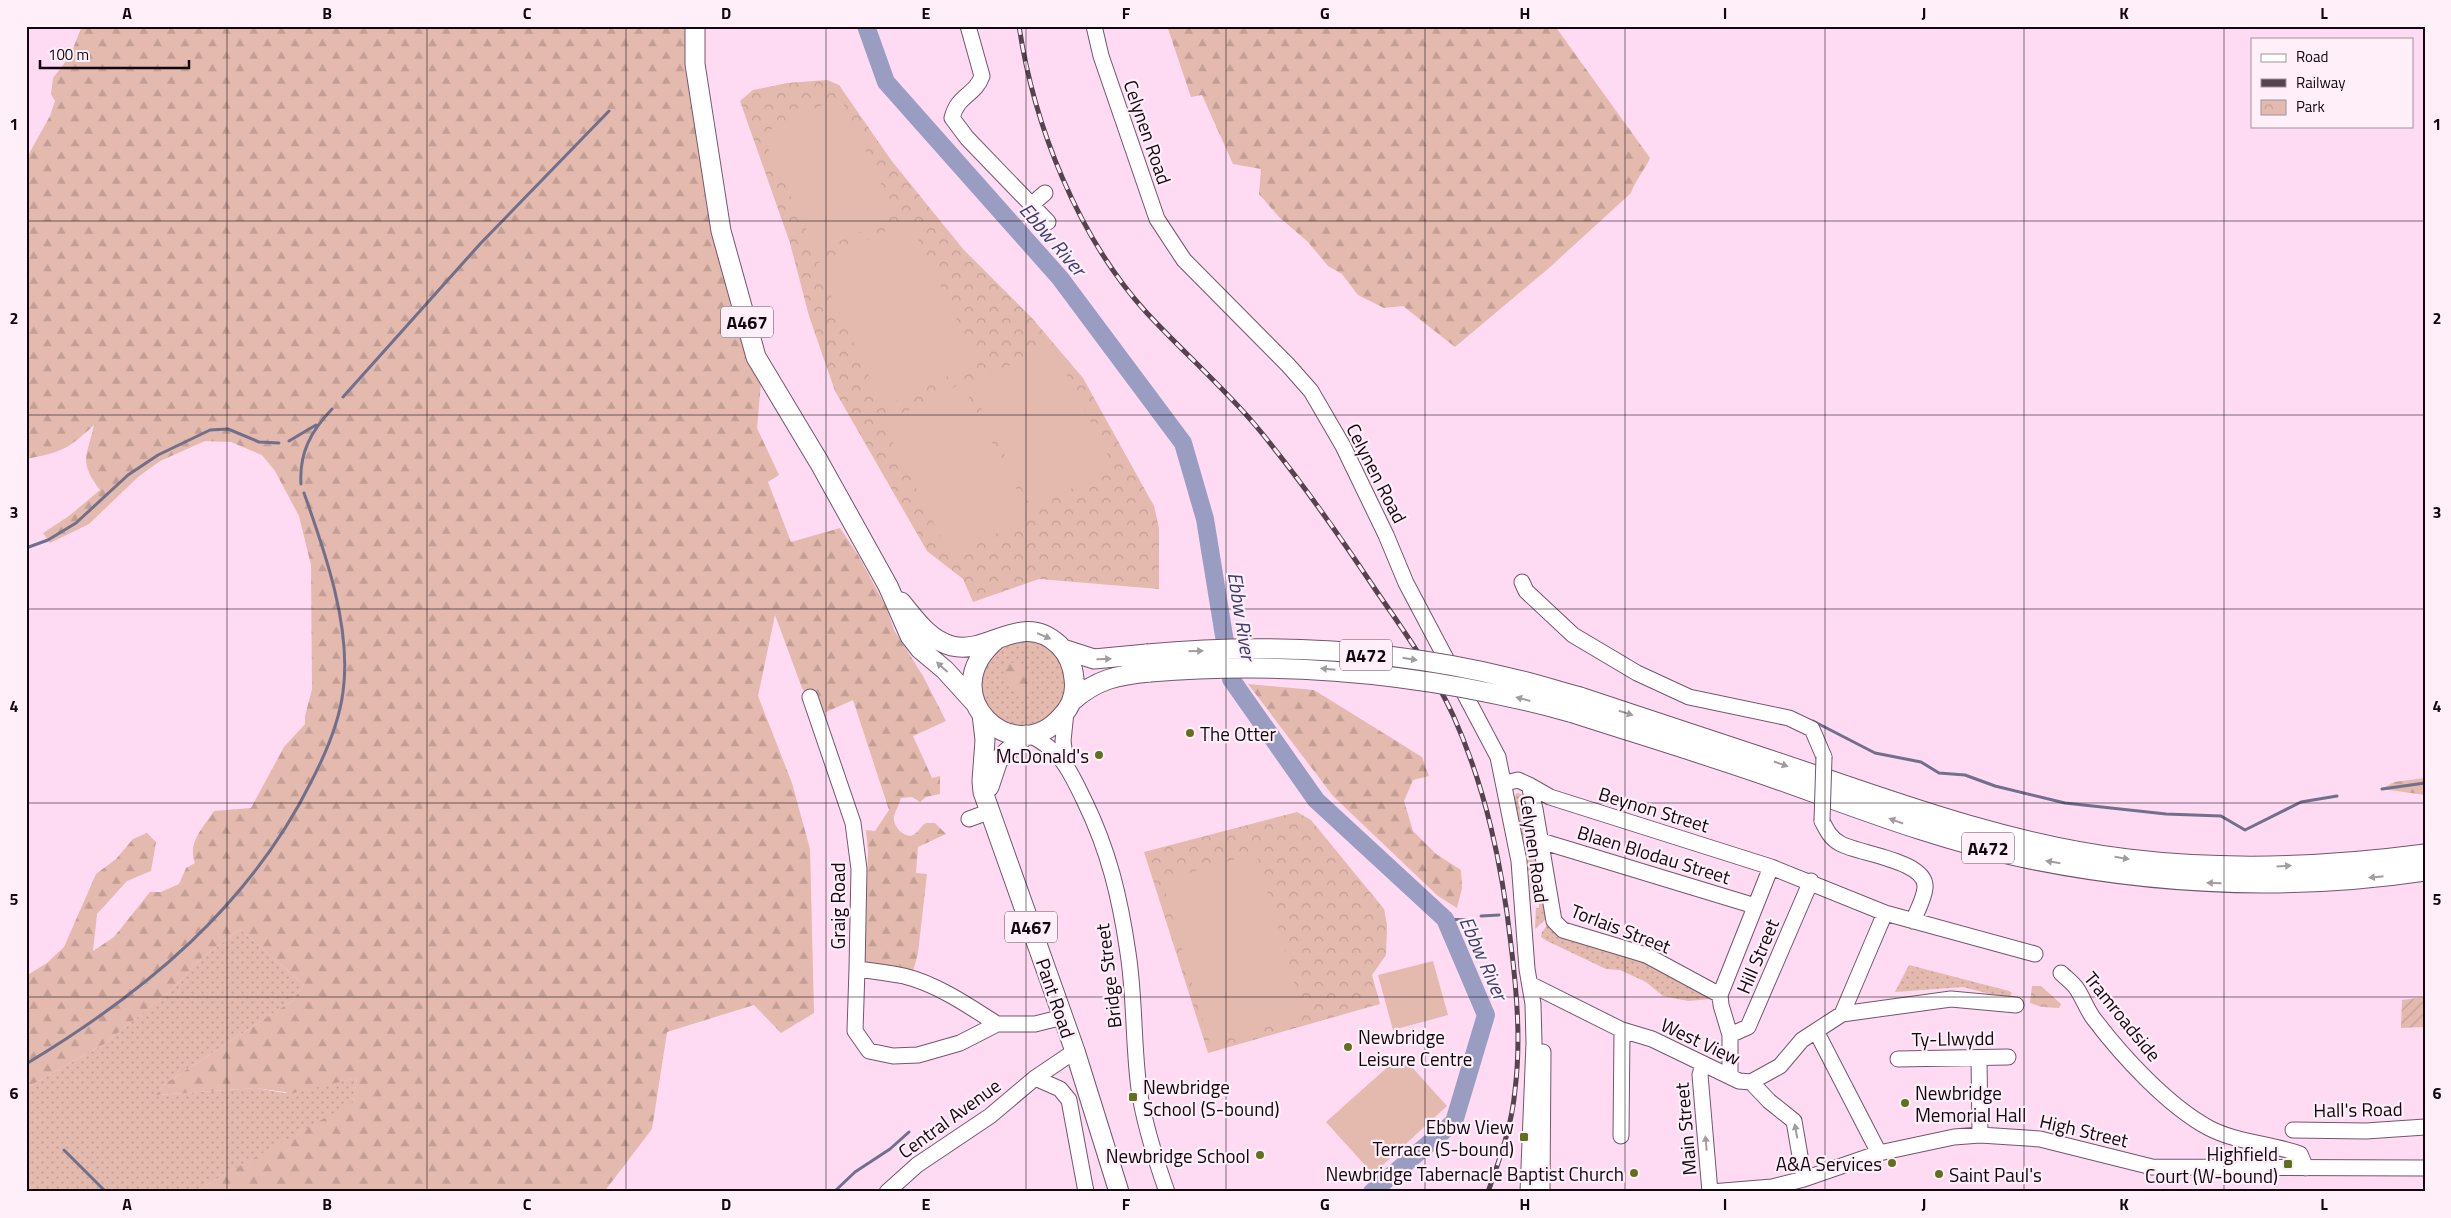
<svg xmlns="http://www.w3.org/2000/svg" width="2451" height="1218" viewBox="0 0 2451 1218" font-family="'Titillium Web',sans-serif">
  <defs>
    <pattern id="grass-dots" width="8" height="8" patternUnits="userSpaceOnUse" patternTransform="scale(1.25)"><rect width="8" height="8" fill="#e4b9ae"/><path d="M2 2h.1M6 6h.1" fill="none" stroke="#c39e94" stroke-width="1.8" stroke-linecap="round"/></pattern>
    <pattern id="forest-firs" width="22" height="20" patternUnits="userSpaceOnUse" patternTransform="scale(1.25)"><rect width="22" height="20" fill="#e4b9ae"/><path d="M5 1l3.5 6h-7zM16 11l3.5 6h-7z" fill="#c39e94"/></pattern>
    <pattern id="park-crowns" width="20" height="18" patternUnits="userSpaceOnUse" patternTransform="scale(1.25)"><rect width="20" height="18" fill="#e4b9ae"/><path d="M2 6a3 3 0 1 1 6 0M12 15a3 3 0 1 1 6 0" fill="none" stroke="#c39e94"/></pattern>
    <pattern id="garden-furrows" width="10" height="10" patternUnits="userSpaceOnUse" patternTransform="scale(1.25)"><rect width="10" height="10" fill="#e4b9ae"/><path d="M-1 1l2-2M0 10L10 0M9 11l2-2" fill="none" stroke="#c39e94"/></pattern>
  </defs>
  <rect width="100%" height="100%" fill="#fedbf3"/>
  <path fill="url(#grass-dots)" d="M981 683a42 42 0 1 1 84 0a42 42 0 1 1-84 0Z
    M 1517,793 L 1525,795 L 1531,812 L 1523,842 L 1514,797 Z
    M 1534,824 L 1548,917 L 1535,929 L 1536,908 L 1539,908 L 1539,894 L 1532,895 L 1526,860 Z
    M 1549,923 L 1644,958 L 1711,999 L 1688,1001 L 1663,996 L 1646,982 L 1620,970 L 1606,969 L 1547,941 L 1541,937 L 1542,932 Z
    M 240,929 L 304,985 L 292,1001 L 166,1083 L 156,1095 L 255,1088 L 284,1093 L 357,1078 L 353,1103 L 194,1192 L 26,1192 L 26,1088 L 104,1044 L 171,990 L 202,958 Z
    M 1909,965 L 2009,991 L 2012,993 L 2009,999 L 1963,987 L 1895,992 Z"/>
  <path fill="url(#forest-firs)" d="M 82,26 L 685,26 L 687,70 L 761,383 L 757,428 L 779,475 L 768,482 L 791,542 L 840,528 L 858,555 L 886,607 L 894,630 L 923,676 L 946,721 L 913,736 L 932,778 L 940,776 L 940,794 L 926,797 L 920,802 L 912,797 L 901,798 C 899,805 895,811 894,817 C 892,826 906,841 915,834 C 919,831 921,826 926,823 L 935,823 L 946,834 L 918,847 L 916,873 L 927,874 L 918,953 L 913,972 L 865,963 L 868,851 L 866,830 L 875,831 L 889,810 L 853,700 L 822,714 L 802,688 L 775,615 L 758,696 L 792,783 L 810,849 L 814,1013 L 781,1033 L 754,1005 L 667,1032 L 652,1129 L 604,1192 L 194,1192 L 353,1102 L 357,1078 L 293,1093 L 255,1088 L 156,1095 L 166,1083 L 292,1001 L 304,985 L 240,929 L 202,958 L 171,990 L 104,1044 L 26,1088 L 26,976 L 47,963 L 64,947 L 96,874 L 116,859 L 133,839 L 147,833 L 156,842 L 151,871 L 127,881 L 97,914 L 93,951 L 114,937 L 150,892 L 161,892 L 179,884 L 186,868 L 195,863 C 187,842 204,827 214,811 L 251,808 L 284,747 L 305,724 L 305,716 L 312,689 L 311,565 L 299,516 L 275,471 L 262,455 L 231,442 L 205,441 L 160,461 L 138,477 L 89,524 L 50,543 L 43,533 L 69,516 L 100,490 C 78,460 87,458 94,425 C 67,450 62,452 26,459 L 26,159 L 50,116 L 55,101 L 51,94 L 53,78 L 70,56 Z
    M 1167,26 L 1555,26 L 1650,158 C 1644,171 1636,179 1631,193 L 1549,268 L 1455,347 L 1403,306 L 1384,308 L 1358,295 L 1342,274 L 1328,266 L 1308,242 L 1279,217 L 1259,194 L 1261,169 L 1233,164 L 1202,95 L 1191,97 Z
    M 1009,659 L 1012,663 L 1018,661 L 1022,664 L 1024,671 L 1033,676 L 1032,692 L 1025,697 L 1015,694 L 1003,670 L 1005,661 Z
    M 1248,684 L 1314,690 L 1422,757 L 1429,776 L 1413,780 L 1404,801 L 1413,831 L 1436,854 L 1461,870 L 1462,888 L 1457,908 L 1438,896 L 1333,796 Z
    M 2425,778 L 2425,795 L 2382,789 L 2394,782 Z"/>
  <path fill="url(#park-crowns)" d="M 827,80 L 839,85 L 891,160 L 963,249 L 1032,318 L 1083,378 L 1154,506 L 1159,528 L 1159,589 L 1039,579 L 973,602 L 963,579 L 927,551 L 835,391 L 809,316 L 790,243 L 740,101 L 753,90 L 787,83 Z
    M 1297,812 L 1311,820 L 1384,909 L 1387,925 L 1386,955 L 1372,975 L 1380,1004 L 1208,1053 L 1144,852 Z
    M 2032,986 L 2041,986 L 2061,1004 L 2059,1008 L 2042,1007 L 2030,1003 Z"/>
  <path fill="url(#garden-furrows)" d="M 2425,997 L 2425,1027 L 2401,1028 L 2402,1000 Z"/>
  <path fill="#e4b9ae" d="M 840,97 L 896,215 L 817,252 L 761,134 Z
    M 909,220 L 977,362 L 884,407 L 816,264 Z
    M 1051,344 L 1114,467 L 1032,509 L 970,386 Z
    M 962,383 L 1030,516 L 951,557 L 883,423 Z
    M 1256,853 L 1304,1016 L 1210,1044 L 1162,881 Z
    M 1433,961 L 1448,1015 L 1393,1030 L 1378,975 Z
    M 1401,1055 L 1447,1106 L 1373,1174 L 1326,1122 Z"/>
  <g fill="none" stroke-linecap="round" stroke-linejoin="round">
    <path stroke="#70708c" stroke-width="3" d="M 343,397 L 480,244 L 609,111
      M 289,441 L 316,425
      M 301,484 C 299,453 311,431 332,409
      M 26,548 L 48,540 L 76,523 L 128,475 L 158,455 L 210,430 L 228,429 L 259,442 L 279,443
      M 1813,721 L 1875,753 L 1921,762 L 1939,773 L 1965,775 L 1995,786 L 2065,803 L 2166,814 L 2221,816 L 2245,830 L 2301,802 L 2337,796
      M 2382,789 L 2425,783
      M 1481,916 L 1499,915
      M 1445,919 L 1469,920
      M 26,1064 C 144,993 250,906 312,780 C 326,753 339,723 343,692 C 352,628 325,552 304,493
      M 64,1150 L 106,1192
      M 834,1192 L 855,1172 L 890,1149 L 909,1132"/>
    <path stroke="#999dc2" stroke-width="18" d="M 866,26 L 886,82 L 1060,278 L 1183,443 L 1205,519 L 1231,679 L 1316,800 L 1445,919 L 1486,1015 L 1454,1122 L 1372,1192"/>
    <g stroke="#74566c" stroke-width="17">
      <path id="minor" d="M 968,26 L 982,76 C 975,96 958,94 952,118 L 967,138 L 1048,222
        M 1094,26 L 1101,56 L 1157,219 L 1184,260 L 1288,365 L 1311,391 L 1343,446 L 1386,535 L 1406,583 L 1498,757 L 1519,861 L 1527,969 L 1533,1004 L 1534,1043 L 1528,1192
        M 1031,205 L 1045,193
        M 1522,582 L 1526,591 L 1573,635 L 1637,673 L 1689,697 L 1789,718 L 1812,729 L 1824,757
        M 810,697 L 853,823 L 859,869 L 857,969 C 873,971 888,973 904,976 C 937,984 969,1006 997,1024
        M 1066,712 L 1063,741 L 1066,763
        M 1030,735 C 1062,752 1069,769 1084,800 C 1109,851 1120,898 1128,953 C 1135,998 1133,1044 1139,1089 C 1144,1124 1155,1158 1167,1192
        M 1505,783 L 1518,780 L 1529,785 L 1535,809 L 1554,921 L 1563,930 L 1646,955 L 1720,995 L 1721,1005 L 1730,1035 L 1730,1076
        M 1529,785 L 1550,797 L 1771,867 L 1885,913 L 2035,954
        M 969,819 L 991,811
        M 1822,821 C 1827,831 1831,839 1841,844 C 1860,854 1928,861 1925,888 C 1924,899 1917,911 1913,921
        M 1541,841 L 1755,906
        M 857,969 L 855,1031 L 869,1051 L 893,1056 L 918,1055 L 960,1043 L 997,1024 L 1035,1024 L 1063,1017
        M 2061,973 C 2066,978 2073,983 2077,989 C 2083,998 2087,1010 2094,1019 C 2122,1056 2168,1106 2209,1128 C 2238,1143 2270,1143 2300,1154 L 2306,1168
        M 1530,984 L 1622,1030 L 1652,1039 L 1739,1081 L 1751,1082 L 1769,1101 L 1794,1121 L 1804,1179
        M 1720,995 L 1771,867
        M 1842,1014 L 1885,913
        M 1816,1031 L 1879,1153
        M 1730,1035 L 1748,1027 L 1811,881
        M 1075,1051 L 1035,1078 L 1060,1089 L 1069,1100 L 1086,1192
        M 1979,1058 L 1980,1135
        M 1898,1059 L 2008,1057
        M 1703,1064 L 1700,1075 L 1710,1192
        M 1751,1082 L 1780,1066 L 1802,1040 L 1842,1014 L 1951,999 L 2016,1005
        M 2293,1130 L 2366,1131 L 2425,1127
        M 1621,1136 L 1622,1030
        M 887,1192 L 917,1165 L 990,1116 L 1035,1078
        M 1542,1192 L 1543,1052
        M 1711,1192 L 1772,1187 L 1804,1179 L 1879,1153 L 1954,1137 L 1980,1135 L 2040,1139 L 2152,1167 L 2425,1168"/>
    </g>
    <g stroke="#74566c" stroke-width="21">
      <path id="major" d="M 695,26 L 695,64 L 721,231 L 756,357 L 819,462 L 888,586 L 910,636 L 920,649 L 945,670 L 975,703
        M 901,602 C 915,619 929,640 952,646 C 990,655 1022,610 1059,645 C 1068,654 1073,667 1074,679 C 1076,693 1071,707 1061,717 C 1014,771 930,695 997,639
        M 1063,649 L 1094,659 L 1147,654
        M 1580,697 C 1658,723 1735,748 1812,774 C 1916,810 2020,846 2128,859 C 2227,871 2327,867 2425,854
        M 1072,701 C 1097,679 1118,675 1150,672
        M 1570,712 C 1638,734 1708,755 1776,779 C 1858,808 1939,840 2025,858 C 2156,885 2291,891 2425,871
        M 982,714 L 985,740 L 982,781 L 983,792 L 1075,1051 L 1119,1192
        M 989,787 L 998,760 L 1026,735"/>
    </g>
    <use href="#minor" stroke="#fff" stroke-width="15"/>
    <use href="#major" stroke="#fff" stroke-width="19"/>
    <g stroke="#554350" stroke-width="5">
      <path id="rail" d="M 1019,26 C 1034,126 1078,237 1146,312 C 1182,351 1222,386 1256,426 C 1300,479 1339,535 1377,592 C 1404,631 1433,672 1453,715 C 1486,789 1502,865 1511,945 C 1517,993 1521,1042 1515,1090 C 1512,1125 1500,1158 1488,1192"/>
    </g>
    <use href="#rail" stroke="#feeff9" stroke-width="3" stroke-dasharray="9" stroke-linecap="butt"/>
    <g stroke="#74566c" stroke-width="17" stroke-linecap="butt">
      <path id="minor-bridge" d="M 1822,821 L 1824,757"/>
    </g>
    <g stroke="#74566c" stroke-width="21" stroke-linecap="butt">
      <path id="major-bridge" d="M 1147,654 C 1268,643 1392,649 1510,678 C 1534,683 1557,691 1580,697
        M 1150,672 C 1294,660 1431,674 1570,712"/>
    </g>
    <use href="#minor-bridge" stroke="#fff" stroke-width="15"/>
    <use href="#major-bridge" stroke="#fff" stroke-width="19"/>
  </g>
  <defs><path id="oneway-solid" d="M-6-.8H1V-3.2L6.5 0L1 3.2V.8H-6Z" transform="scale(1.25)"/></defs>
  <g fill="#a09c9f">
    <use href="#oneway-solid" transform="translate(1044 636) rotate(23)"/>
    <use href="#oneway-solid" transform="translate(1196 651) rotate(-2)"/>
    <use href="#oneway-solid" transform="translate(1104 659) rotate(-2)"/>
    <use href="#oneway-solid" transform="translate(1410 659) rotate(9)"/>
    <use href="#oneway-solid" transform="translate(942 667) rotate(-138)"/>
    <use href="#oneway-solid" transform="translate(1328 669) rotate(-175)"/>
    <use href="#oneway-solid" transform="translate(1523 699) rotate(-165)"/>
    <use href="#oneway-solid" transform="translate(1626 713) rotate(18)"/>
    <use href="#oneway-solid" transform="translate(1781 764) rotate(19)"/>
    <use href="#oneway-solid" transform="translate(1896 821) rotate(-161)"/>
    <use href="#oneway-solid" transform="translate(2122 858) rotate(9)"/>
    <use href="#oneway-solid" transform="translate(2053 862) rotate(-171)"/>
    <use href="#oneway-solid" transform="translate(2284 866) rotate(-3)"/>
    <use href="#oneway-solid" transform="translate(2376 877) rotate(174)"/>
    <use href="#oneway-solid" transform="translate(2214 883) rotate(-178)"/>
    <use href="#oneway-solid" transform="translate(1796 1131) rotate(-100)"/>
    <use href="#oneway-solid" transform="translate(1706 1143) rotate(-95)"/>
  </g>
  <path fill="none" stroke="#12070f" stroke-width="1" stroke-opacity="0.55" d="M 227,26 L 227,1192M 427,26 L 427,1192M 626,26 L 626,1192M 826,26 L 826,1192M 1026,26 L 1026,1192M 1226,26 L 1226,1192M 1425,26 L 1425,1192M 1625,26 L 1625,1192M 1825,26 L 1825,1192M 2024,26 L 2024,1192M 2224,26 L 2224,1192M 26,221 L 2425,221M 26,415 L 2425,415M 26,609 L 2425,609M 26,803 L 2425,803M 26,997 L 2425,997"/>
  <g fill="#60711e" stroke="#feeff9" stroke-width="2">
    <circle cx="1190" cy="733" r="5"/>
    <circle cx="1099" cy="755" r="5"/>
    <circle cx="1348" cy="1047" r="5"/>
    <rect x="1128" y="1092" width="10" height="10" rx="2.5"/>
    <circle cx="1905" cy="1103" r="5"/>
    <rect x="1519" y="1132" width="10" height="10" rx="2.5"/>
    <circle cx="1260" cy="1155" r="5"/>
    <circle cx="1892" cy="1163" r="5"/>
    <rect x="2283" y="1159" width="10" height="10" rx="2.5"/>
    <circle cx="1634" cy="1173" r="5"/>
    <circle cx="1939" cy="1174" r="5"/>
  </g>
  <g text-anchor="middle" dominant-baseline="central" stroke-width="4.5" stroke-linejoin="round" paint-order="stroke">
    <g fill="#feeff9" stroke="#594d55" stroke-width="1">
      <rect x="721" y="306.5" width="52" height="31" rx="4"/>
      <rect x="1340" y="639.5" width="52" height="31" rx="4"/>
      <rect x="1962" y="832.5" width="52" height="31" rx="4"/>
      <rect x="1005" y="911.5" width="52" height="31" rx="4"/>
    </g>
    <g font-size="18" font-weight="bold" fill="#12070f">
      <text x="747" y="322">A467</text>
      <text x="1366" y="655">A472</text>
      <text x="1988" y="848">A472</text>
      <text x="1031" y="927">A467</text>
    </g>
    <g font-size="19" fill="#12070f" stroke="#feeff9">
      <text transform="translate(1148 132) rotate(71)">Celynen Road</text>
      <text transform="translate(1377 473) rotate(63)">Celynen Road</text>
      <text transform="translate(1654 809) rotate(17)">Beynon Street</text>
      <text transform="translate(1535 849) rotate(82)">Celynen Road</text>
      <text transform="translate(1654 854) rotate(17)">Blaen Blodau Street</text>
      <text transform="translate(837 906) rotate(-90)">Graig Road</text>
      <text transform="translate(1621 928) rotate(21)">Torlais Street</text>
      <text transform="translate(1757 956) rotate(-67)">Hill Street</text>
      <text transform="translate(1108 976) rotate(-97)">Bridge Street</text>
      <text transform="translate(1056 998) rotate(71)">Pant Road</text>
      <text transform="translate(2123 1016) rotate(51)">Tramroadside</text>
      <text transform="translate(1953 1038) rotate(-1)">Ty-Llwydd</text>
      <text transform="translate(1701 1041) rotate(25)">West View</text>
      <text transform="translate(2358 1109) rotate(-1)">Hall's Road</text>
      <text transform="translate(949 1118) rotate(-36)">Central Avenue</text>
      <text transform="translate(1685 1129) rotate(-95)">Main Street</text>
      <text transform="translate(2084 1130) rotate(13)">High Street</text>
    </g>
    <g font-size="19" fill="#12070f" stroke="#feeff9" text-anchor="end">
      <text x="1200" y="733" text-anchor="start">The Otter</text>
      <text x="1089" y="755">McDonald's</text>
      <text x="1358" y="1036" text-anchor="start">Newbridge<tspan x="1358" dy="22">Leisure Centre</tspan></text>
      <text x="1143" y="1086" text-anchor="start">Newbridge<tspan x="1143" dy="22">School (S-bound)</tspan></text>
      <text x="1915" y="1092" text-anchor="start">Newbridge<tspan x="1915" dy="22">Memorial Hall</tspan></text>
      <text x="1514" y="1126">Ebbw View<tspan x="1514" dy="22">Terrace (S-bound)</tspan></text>
      <text x="2278" y="1153">Highfield<tspan x="2278" dy="22">Court (W-bound)</tspan></text>
      <text x="1250" y="1155">Newbridge School</text>
      <text x="1882" y="1163">A&amp;A Services</text>
      <text x="1624" y="1173">Newbridge Tabernacle Baptist Church</text>
      <text x="1949" y="1174" text-anchor="start">Saint Paul's</text>
    </g>
    <g font-size="20" font-style="italic" fill="#3a3d6f" stroke="#feeff9">
      <text transform="translate(1053 239) rotate(49)">Ebbw River</text>
      <text transform="translate(1242 616) rotate(81)">Ebbw River</text>
      <text transform="translate(1484 958) rotate(66)">Ebbw River</text>
    </g>
  </g>
  <rect width="2451" height="1218" fill="none" stroke="#feeff9" stroke-width="55"/>
  <rect x="2251" y="38" width="162" height="90" fill="#feeff9" stroke="#a0929b"/>
  <rect x="2261" y="54" width="25" height="8" fill="#ffffff" stroke="#a0929b"/>
  <text x="2296" y="62" font-size="15" fill="#12070f">Road</text>
  <rect x="2261" y="79" width="25" height="8" fill="#554350" stroke="#a0929b"/>
  <text x="2296" y="88" font-size="15" fill="#12070f">Railway</text>
  <rect x="2261" y="100" width="25" height="15" fill="url(#park-crowns)" stroke="#a0929b"/>
  <text x="2296" y="112" font-size="15" fill="#12070f">Park</text>
  <path d="M40 60v8h149v-8" fill="none" stroke="#12070f" stroke-width="2.5"/>
  <text x="48" y="60" font-size="15" fill="#12070f" stroke="#feeff9" stroke-width="4" paint-order="stroke">100 m</text>
  <rect x="28" y="28" width="2396" height="1162" fill="none" stroke="#12070f" stroke-width="2"/>
  <g font-size="16" text-anchor="middle" font-weight="bold" fill="#12070f">
    <text x="127" y="19">A</text>
    <text x="327" y="19">B</text>
    <text x="527" y="19">C</text>
    <text x="726" y="19">D</text>
    <text x="926" y="19">E</text>
    <text x="1126" y="19">F</text>
    <text x="1325" y="19">G</text>
    <text x="1525" y="19">H</text>
    <text x="1725" y="19">I</text>
    <text x="1924" y="19">J</text>
    <text x="2124" y="19">K</text>
    <text x="2324" y="19">L</text>
    <text x="14" y="130">1</text>
    <text x="2437" y="130">1</text>
    <text x="14" y="324">2</text>
    <text x="2437" y="324">2</text>
    <text x="14" y="518">3</text>
    <text x="2437" y="518">3</text>
    <text x="14" y="712">4</text>
    <text x="2437" y="712">4</text>
    <text x="14" y="905">5</text>
    <text x="2437" y="905">5</text>
    <text x="14" y="1099">6</text>
    <text x="2437" y="1099">6</text>
    <text x="127" y="1210">A</text>
    <text x="327" y="1210">B</text>
    <text x="527" y="1210">C</text>
    <text x="726" y="1210">D</text>
    <text x="926" y="1210">E</text>
    <text x="1126" y="1210">F</text>
    <text x="1325" y="1210">G</text>
    <text x="1525" y="1210">H</text>
    <text x="1725" y="1210">I</text>
    <text x="1924" y="1210">J</text>
    <text x="2124" y="1210">K</text>
    <text x="2324" y="1210">L</text>
  </g>
</svg>
